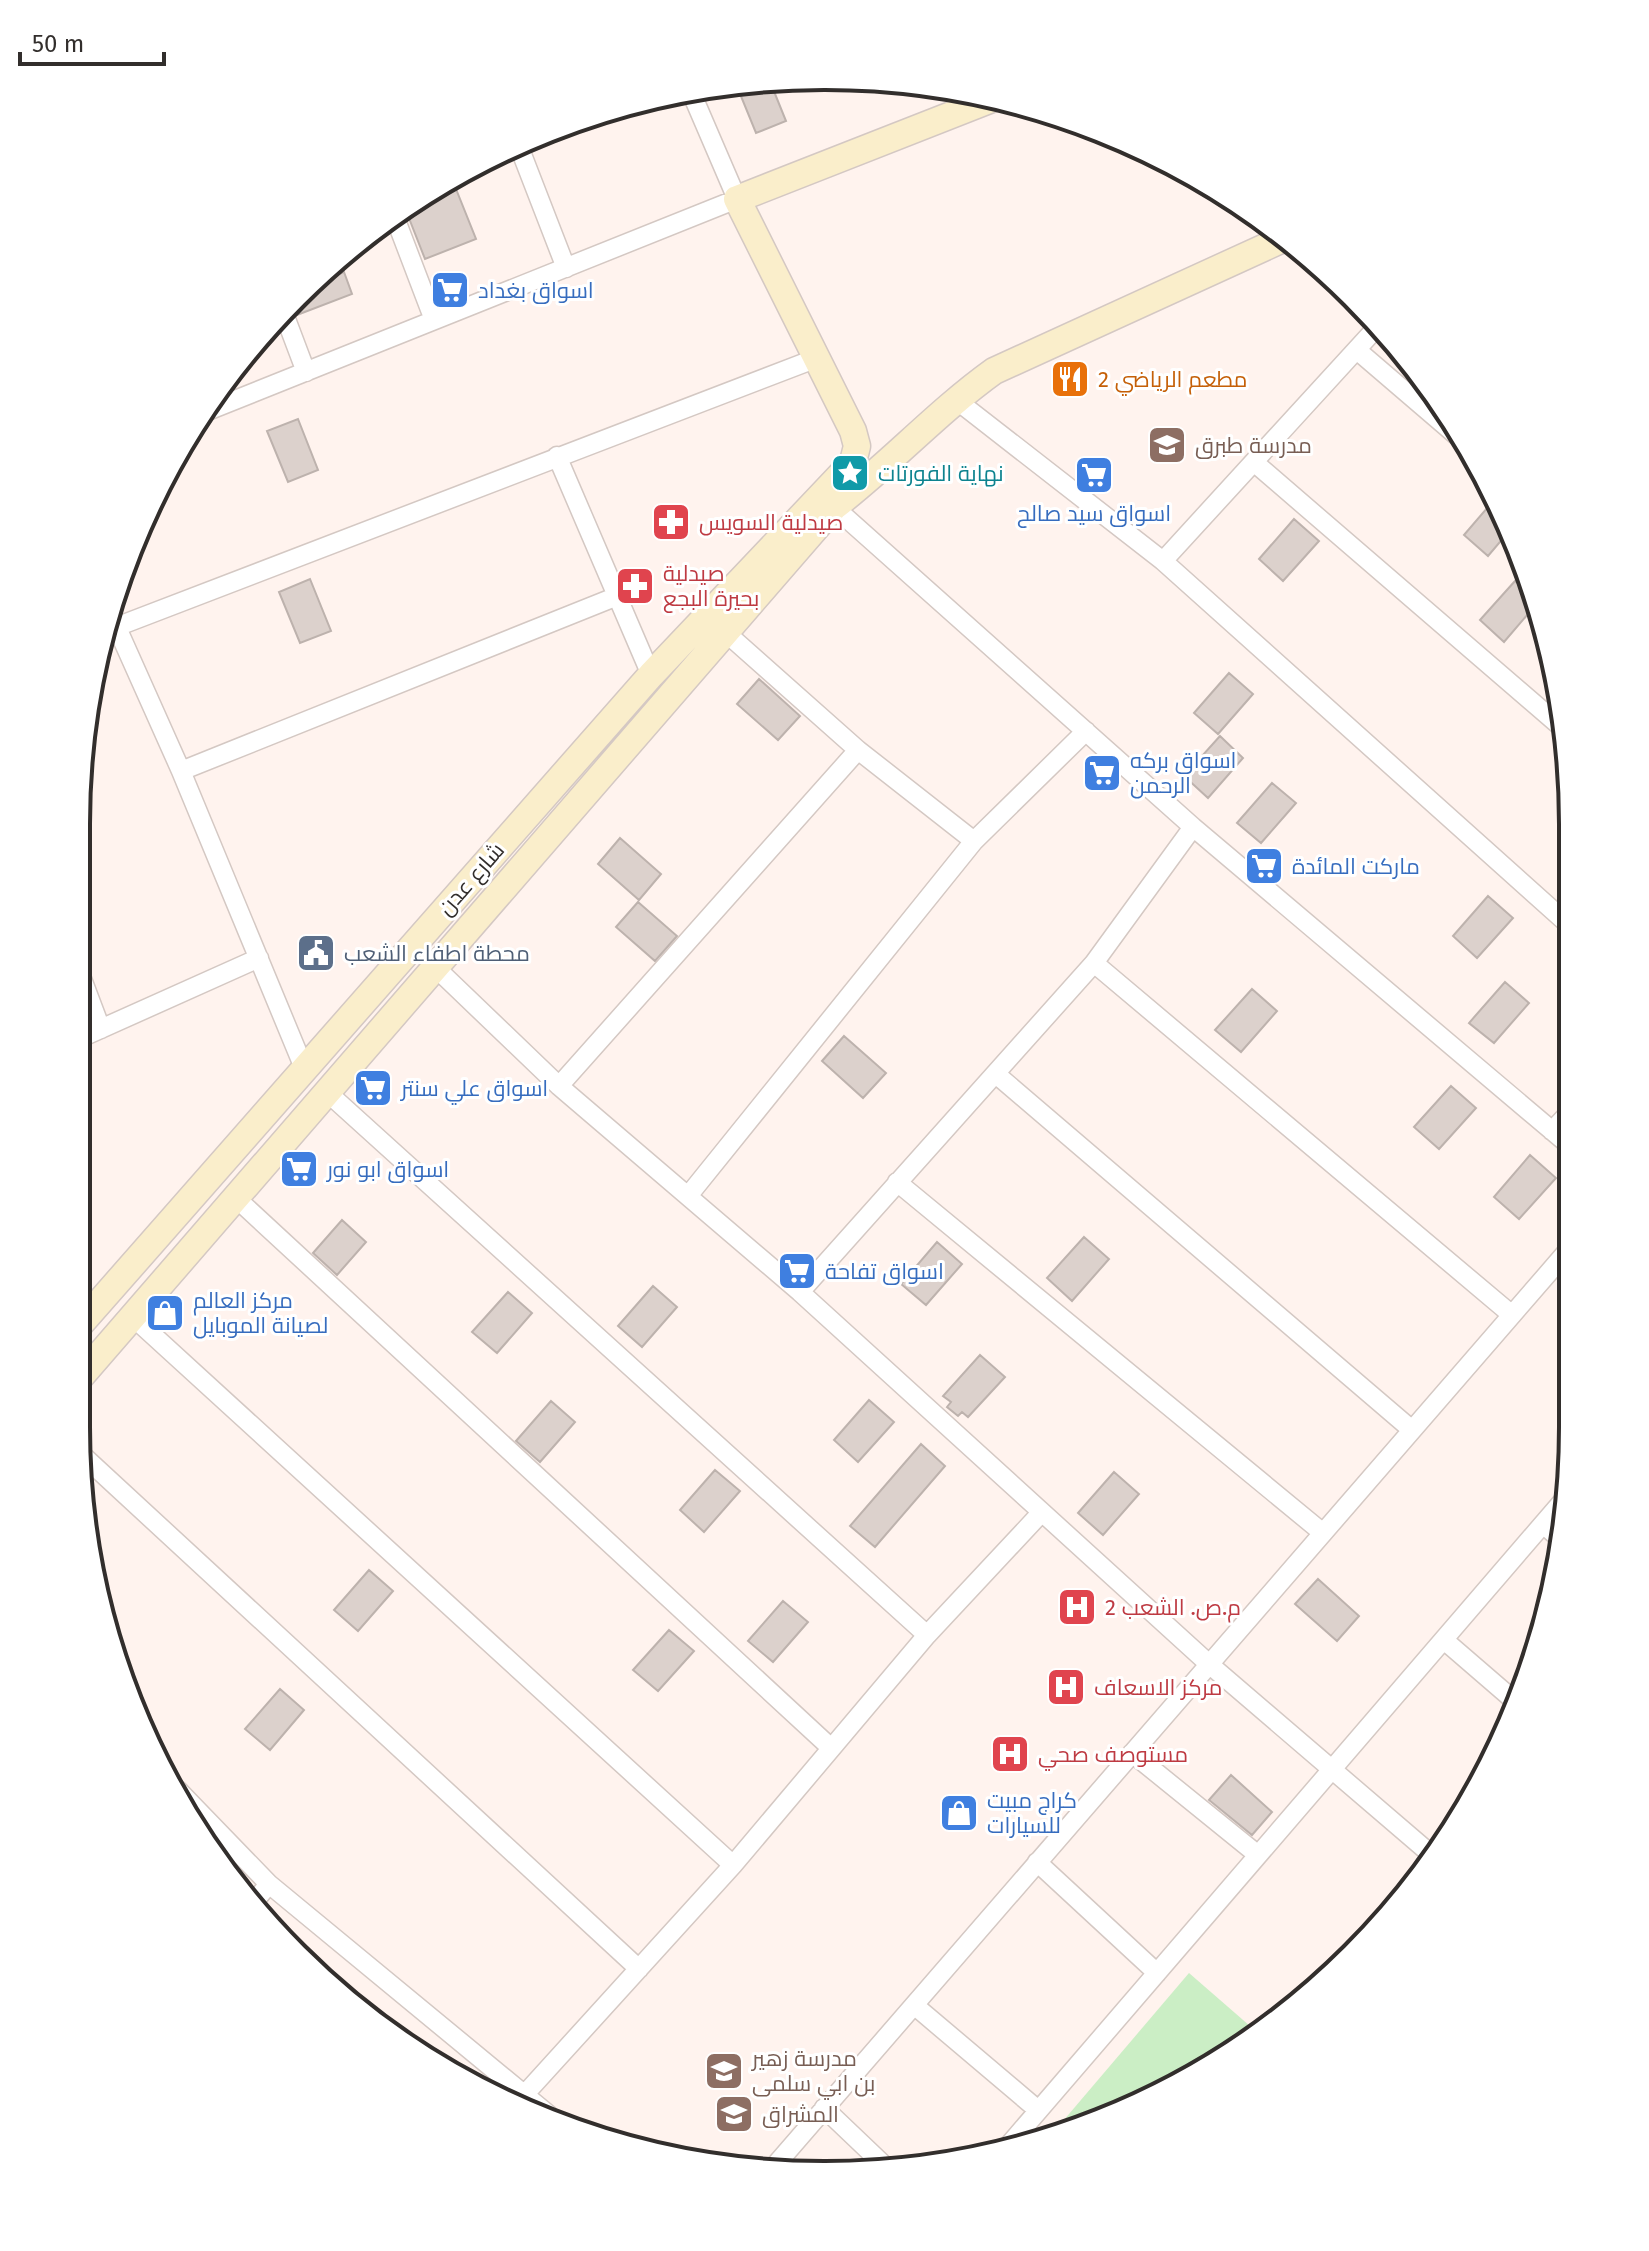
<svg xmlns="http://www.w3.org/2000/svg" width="1649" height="2251" viewBox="0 0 1649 2251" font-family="'Fira Sans',Cairo,sans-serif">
  <rect width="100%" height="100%" fill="#fff3ee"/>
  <path fill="#cbeec5" d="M 1189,1973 L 1258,2033 L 1111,2118 L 1052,2134 Z"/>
  <path fill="#dcd1cc" stroke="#bdb2ad" stroke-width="2" d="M 769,79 L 786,121 L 756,133 L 736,84 Z
    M 452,179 L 476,239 L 425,259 L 405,208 Z
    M 344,272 L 352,294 L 297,315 L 294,310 L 322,281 Z
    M 298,419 L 318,470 L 288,482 L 267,431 Z
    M 1494,500 L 1511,529 L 1488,556 L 1464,535 Z
    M 1294,519 L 1319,541 L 1283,581 L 1259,559 Z
    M 310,579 L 331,631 L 300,643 L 279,592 Z
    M 1515,581 L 1531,595 L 1534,607 L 1504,642 L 1480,620 Z
    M 1229,673 L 1253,694 L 1218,734 L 1194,713 Z
    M 759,679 L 800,716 L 778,740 L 737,704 Z
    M 1220,736 L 1243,758 L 1208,798 L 1184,776 Z
    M 1272,783 L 1296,803 L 1261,843 L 1237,823 Z
    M 620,838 L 661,874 L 639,900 L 598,864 Z
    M 1488,896 L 1513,918 L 1477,958 L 1453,936 Z
    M 638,902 L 677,936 L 655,961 L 616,927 Z
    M 1505,982 L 1529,1003 L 1494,1043 L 1469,1023 Z
    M 1252,989 L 1277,1011 L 1241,1052 L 1215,1030 Z
    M 844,1036 L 886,1073 L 863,1098 L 822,1061 Z
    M 1451,1086 L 1476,1108 L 1439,1149 L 1414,1127 Z
    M 1530,1155 L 1556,1178 L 1519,1219 L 1494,1197 Z
    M 342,1220 L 366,1242 L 337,1275 L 313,1253 Z
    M 1084,1237 L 1109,1259 L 1072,1301 L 1047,1278 Z
    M 937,1242 L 962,1264 L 926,1305 L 901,1284 Z
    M 653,1286 L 677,1307 L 642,1347 L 618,1326 Z
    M 508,1292 L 532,1313 L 497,1353 L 472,1332 Z
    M 980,1355 L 1005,1377 L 968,1417 L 962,1412 L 958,1416 L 947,1407 L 951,1402 L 943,1396 Z
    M 869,1400 L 894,1422 L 858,1462 L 834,1440 Z
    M 551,1401 L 575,1422 L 540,1462 L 516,1441 Z
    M 921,1444 L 945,1466 L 875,1547 L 850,1526 Z
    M 715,1470 L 740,1491 L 704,1532 L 680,1510 Z
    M 1114,1472 L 1139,1494 L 1103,1535 L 1078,1513 Z
    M 369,1570 L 393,1591 L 358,1631 L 334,1610 Z
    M 1318,1579 L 1359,1616 L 1337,1641 L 1295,1604 Z
    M 783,1601 L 808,1622 L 773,1662 L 748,1641 Z
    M 669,1630 L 694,1651 L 658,1691 L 633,1670 Z
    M 280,1689 L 304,1710 L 270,1750 L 245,1729 Z
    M 1231,1775 L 1272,1812 L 1252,1835 L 1209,1800 Z"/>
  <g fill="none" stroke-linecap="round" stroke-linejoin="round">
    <g stroke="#d4c8c3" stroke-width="21">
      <path id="street" d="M 518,144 L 566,268
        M 394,215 L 434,320
        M 286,319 L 306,372
        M 1358,351 L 1456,435
        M 955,399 L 1163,561 L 1568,924
        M 200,414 L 737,199 L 691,92
        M 557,456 L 651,675
        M 1255,463 L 1567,732
        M 834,507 L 1193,827 L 1569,1145
        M 1163,561 L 1378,326
        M 110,612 L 181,771 L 304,1068
        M 116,627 L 817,358
        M 724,631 L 858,750 L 974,841
        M 181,771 L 615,597
        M 76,963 L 101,1029
        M 1094,963 L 1512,1315
        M 436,968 L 559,1086 L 800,1292 L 1209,1664 L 1433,1856
        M 76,1040 L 259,958
        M 997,1075 L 1412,1430
        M 559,1086 L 858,750
        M 328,1093 L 927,1635
        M 1552,1131 L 1569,1113
        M 897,1182 L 1323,1533
        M 688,1196 L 974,841 L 1086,731
        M 236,1198 L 830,1747
        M 800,1292 L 1094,963 L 1193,827
        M 133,1317 L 733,1865
        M 79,1452 L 639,1969
        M 1543,1524 L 1559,1538
        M 1444,1640 L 1517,1703
        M 1132,1753 L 1258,1855
        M 178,1790 L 269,1884 L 549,2115
        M 1037,1862 L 1157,1973
        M 254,1902 L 269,1884
        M 914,2005 L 1038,2110
        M 525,2094 L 733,1865 L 927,1635 L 1041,1513
        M 824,2108 L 888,2169
        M 1008,2146 L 1567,1496
        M 772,2169 L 1570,1248"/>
    </g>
    <g stroke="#d4c8c3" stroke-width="29">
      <path id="secondary" d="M 76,1329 L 651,675 L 853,462 L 857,446 L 853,431 L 737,199 L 992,99
        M 76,1382 L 834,507 C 890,464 937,412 994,371 L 1285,238"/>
    </g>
    <use href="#street" stroke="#fff" stroke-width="18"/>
    <use href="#secondary" stroke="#faeecb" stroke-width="26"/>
  </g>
  <defs>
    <g id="supermarket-square" transform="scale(2)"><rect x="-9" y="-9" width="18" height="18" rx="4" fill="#3f7fe0" stroke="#fff"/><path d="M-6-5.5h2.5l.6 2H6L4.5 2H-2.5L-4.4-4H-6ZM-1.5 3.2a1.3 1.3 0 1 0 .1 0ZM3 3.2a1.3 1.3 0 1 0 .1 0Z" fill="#fff"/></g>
    <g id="restaurant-square" transform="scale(2)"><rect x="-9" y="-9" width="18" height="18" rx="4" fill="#e8710a" stroke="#fff"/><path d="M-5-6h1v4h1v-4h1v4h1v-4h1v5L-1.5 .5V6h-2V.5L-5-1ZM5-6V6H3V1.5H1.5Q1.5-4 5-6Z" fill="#fff"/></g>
    <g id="school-square" transform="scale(2)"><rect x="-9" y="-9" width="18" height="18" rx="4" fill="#8d6e63" stroke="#fff"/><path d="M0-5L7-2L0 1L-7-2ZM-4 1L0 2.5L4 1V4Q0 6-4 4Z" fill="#fff"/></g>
    <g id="sight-square" transform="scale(2)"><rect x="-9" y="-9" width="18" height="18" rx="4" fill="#0f9aa8" stroke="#fff"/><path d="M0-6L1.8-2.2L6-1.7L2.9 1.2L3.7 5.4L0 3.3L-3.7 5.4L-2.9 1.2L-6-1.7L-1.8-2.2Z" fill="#fff"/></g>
    <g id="pharmacy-square" transform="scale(2)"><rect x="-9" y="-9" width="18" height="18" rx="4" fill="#e0444e" stroke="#fff"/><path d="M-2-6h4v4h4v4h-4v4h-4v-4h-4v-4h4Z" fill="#fff"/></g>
    <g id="civic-square" transform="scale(2)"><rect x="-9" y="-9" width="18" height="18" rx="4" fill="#5c6f8a" stroke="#fff"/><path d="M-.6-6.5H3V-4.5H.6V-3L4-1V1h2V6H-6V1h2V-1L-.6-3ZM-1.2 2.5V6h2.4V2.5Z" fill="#fff"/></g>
    <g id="shop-square" transform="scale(2)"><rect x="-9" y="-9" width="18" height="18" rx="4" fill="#3f7fe0" stroke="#fff"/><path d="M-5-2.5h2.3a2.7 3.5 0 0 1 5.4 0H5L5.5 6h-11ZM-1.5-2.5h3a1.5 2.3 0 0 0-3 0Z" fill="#fff"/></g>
    <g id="hospital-square" transform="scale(2)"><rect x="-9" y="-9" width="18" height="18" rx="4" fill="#e0444e" stroke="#fff"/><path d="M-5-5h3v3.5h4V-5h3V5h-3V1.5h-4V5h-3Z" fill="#fff"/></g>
  </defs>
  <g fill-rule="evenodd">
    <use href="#supermarket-square" x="450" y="290"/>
    <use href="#restaurant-square" x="1070" y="379"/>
    <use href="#school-square" x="1167" y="445"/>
    <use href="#sight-square" x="850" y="473"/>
    <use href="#supermarket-square" x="1094" y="475"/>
    <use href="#pharmacy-square" x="671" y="522"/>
    <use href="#pharmacy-square" x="635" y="586"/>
    <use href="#supermarket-square" x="1102" y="773"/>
    <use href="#supermarket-square" x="1264" y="866"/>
    <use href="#civic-square" x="316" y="953"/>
    <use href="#supermarket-square" x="373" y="1088"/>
    <use href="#supermarket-square" x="299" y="1169"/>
    <use href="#supermarket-square" x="797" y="1271"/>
    <use href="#shop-square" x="165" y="1313"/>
    <use href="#hospital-square" x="1077" y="1607"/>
    <use href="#hospital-square" x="1066" y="1687"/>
    <use href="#hospital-square" x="1010" y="1754"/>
    <use href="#shop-square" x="959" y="1813"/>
    <use href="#school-square" x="724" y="2071"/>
    <use href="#school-square" x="734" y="2114"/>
  </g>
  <g text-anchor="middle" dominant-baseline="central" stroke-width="6" stroke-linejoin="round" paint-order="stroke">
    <g font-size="22" fill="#366cbe" stroke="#fff" text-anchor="start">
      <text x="478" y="290">اسواق بغداد</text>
      <text x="1094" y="513" text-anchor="middle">اسواق سيد صالح</text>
      <text x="1130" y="760">اسواق بركه<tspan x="1130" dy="25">الرحمن</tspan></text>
      <text x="1292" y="866">ماركت المائدة</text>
      <text x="401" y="1088">اسواق علي سنتر</text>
      <text x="327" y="1169">اسواق ابو نور</text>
      <text x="825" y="1271">اسواق تفاحة</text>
      <text x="193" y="1300">مركز العالم<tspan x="193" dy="25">لصيانة الموبايل</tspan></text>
      <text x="987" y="1800">كراج مبيت<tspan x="987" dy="25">للسيارات</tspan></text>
    </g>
    <g font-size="22" fill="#c56008" stroke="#fff" text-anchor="start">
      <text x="1098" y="379">مطعم الرياضي 2</text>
    </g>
    <g font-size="22" fill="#785e54" stroke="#fff" text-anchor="start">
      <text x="1195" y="445">مدرسة طبرق</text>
      <text x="752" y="2058">مدرسة زهير<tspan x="752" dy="25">بن ابي سلمى</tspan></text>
      <text x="762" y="2114">المشراق</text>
    </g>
    <g font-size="22" fill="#0d838f" stroke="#fff" text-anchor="start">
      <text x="878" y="473">نهاية الفورتات</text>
    </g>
    <g font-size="22" fill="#be3a42" stroke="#fff" text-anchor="start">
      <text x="699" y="522">صيدلية السويس</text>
      <text x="663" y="573">صيدلية<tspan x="663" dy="25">بحيرة البجع</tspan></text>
      <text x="1105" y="1607">م.ص. الشعب 2</text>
      <text x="1094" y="1687">مركز الاسعاف</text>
      <text x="1038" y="1754">مستوصف صحي</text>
    </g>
    <g font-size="22" fill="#322e2c" stroke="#fff">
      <text transform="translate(471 879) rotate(-49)">شارع عدن</text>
    </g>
    <g font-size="22" fill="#4e5e75" stroke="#fff" text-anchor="start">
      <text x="344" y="953">محطة اطفاء الشعب</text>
    </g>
  </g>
  <path d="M0 0H1649V2251H0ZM824 90H825A734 734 0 0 1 1559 824V1427A734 734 0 0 1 825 2161H824A734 734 0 0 1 90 1427V824A734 734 0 0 1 824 90Z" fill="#fff" fill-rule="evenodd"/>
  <path fill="none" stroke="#322e2c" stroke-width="4" d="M824 90H825A734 734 0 0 1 1559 824V1427A734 734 0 0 1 825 2161H824A734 734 0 0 1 90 1427V824A734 734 0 0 1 824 90Z"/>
  <path d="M20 52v12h144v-12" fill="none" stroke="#322e2c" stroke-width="4"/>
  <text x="32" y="52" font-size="24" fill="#322e2c" stroke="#ffffff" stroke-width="6" paint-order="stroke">50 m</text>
</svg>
